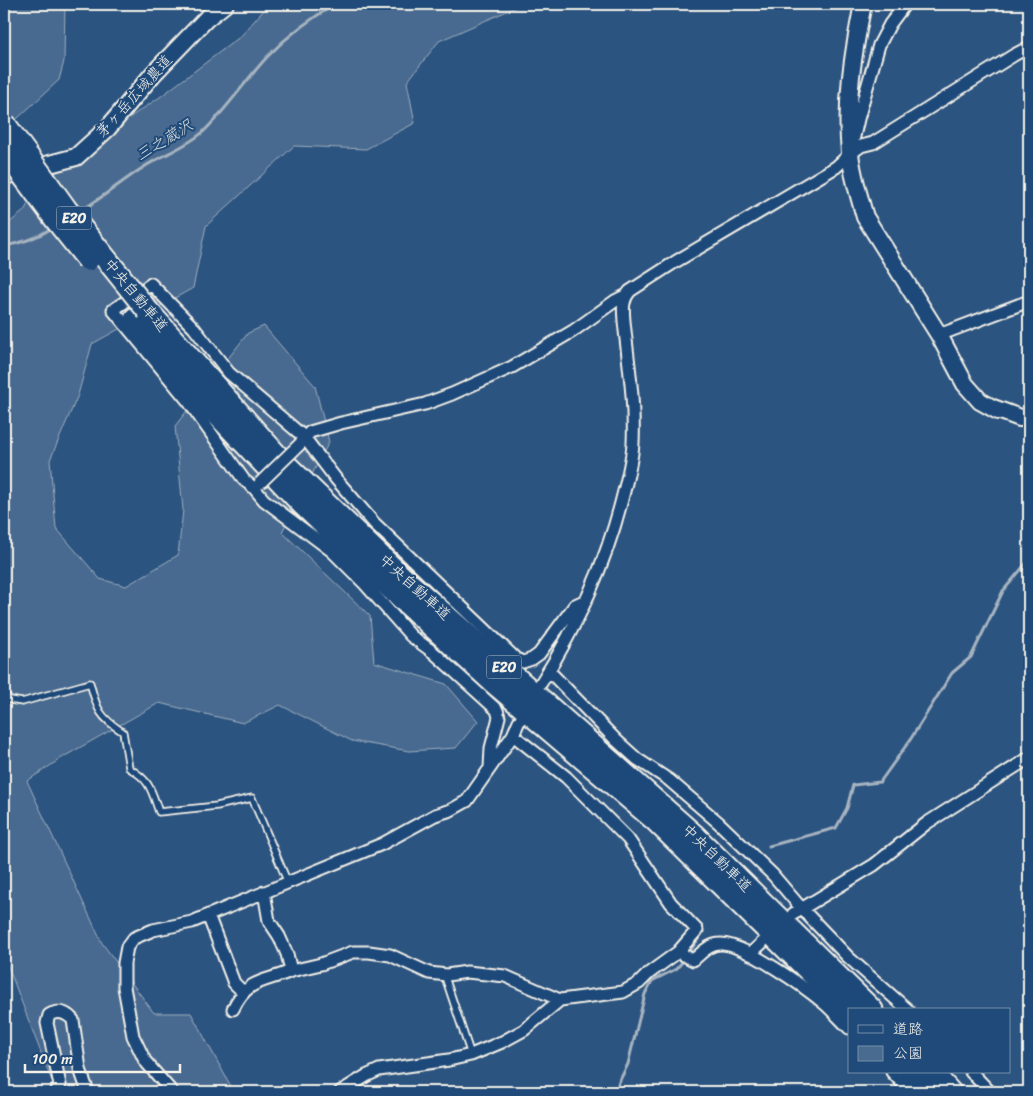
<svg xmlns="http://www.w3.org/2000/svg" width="1033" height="1096" viewBox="0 0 1033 1096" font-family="Sriracha,'Klee One',sans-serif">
  <rect width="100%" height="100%" fill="#2c5481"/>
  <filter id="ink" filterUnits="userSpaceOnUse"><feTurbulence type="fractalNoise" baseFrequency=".02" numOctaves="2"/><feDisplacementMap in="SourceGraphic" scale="10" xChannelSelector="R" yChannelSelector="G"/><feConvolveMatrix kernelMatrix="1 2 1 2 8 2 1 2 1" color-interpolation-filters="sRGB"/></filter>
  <g filter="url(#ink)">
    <path fill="#496b90" stroke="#9eaebc" d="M 4,4 L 65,4 L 64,61 L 59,80 L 4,131 Z
      M 269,4 L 523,4 L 439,41 L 407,82 L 415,123 L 366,149 L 294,146 L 206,226 L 193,288 L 92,344 L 78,395 L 50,460 L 56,528 L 100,579 L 126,586 L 178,555 L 183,510 L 175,426 L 248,333 L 264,326 L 315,386 L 329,442 L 282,532 L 370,616 L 374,662 L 446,684 L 478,721 L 456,748 L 409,751 L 352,741 L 280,705 L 243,723 L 159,703 L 65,756 L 27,781 L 102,943 L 154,1013 L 191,1013 L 234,1092 L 56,1092 L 4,956 L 4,227 L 24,211 L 35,191 L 77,153 L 160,97 L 241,36 Z"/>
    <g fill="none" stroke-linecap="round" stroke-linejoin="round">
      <path stroke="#a7b4c0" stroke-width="3" d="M 79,212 C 102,198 122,181 144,167 C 164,154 186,147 203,132 C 227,109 245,81 267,57 C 287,36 311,18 336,4
        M 4,246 C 22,243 37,238 52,228
        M 769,846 L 836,828 L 847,808 L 853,785 L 880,782 L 910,740 L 952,673 L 971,657 L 1003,591 L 1029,560
        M 688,954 L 703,932
        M 614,1092 L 628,1064 L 645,994 L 652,981 L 676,969 L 685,959"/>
      <g stroke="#f4f1e8" stroke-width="9">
        <path id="lane" d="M 4,694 L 10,700 L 22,702 L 90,683 C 97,709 99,717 123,732 L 129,768 C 151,781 151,790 159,812 L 217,806 L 252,798 L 288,883
          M 444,974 L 471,1055"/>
      </g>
      <g stroke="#f4f1e8" stroke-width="15">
        <path id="street" d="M 850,154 L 861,146 L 873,143 L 1014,55 L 1029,47
          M 939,335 L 1029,301
          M 301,443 L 310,432 L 341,423 L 425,404 L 452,394 L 512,367 L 573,331 L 615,301 L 625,296
          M 549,671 L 616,740 L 637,759 L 669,780 L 719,823 L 773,875 L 802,909 L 848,957 L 908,1010
          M 541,683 C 577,626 604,568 621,503 C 626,483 632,463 633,443 C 635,402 628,361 624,321 C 623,309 622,300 630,291 L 675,262 L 836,167 L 850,154 L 858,119 L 879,45 L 890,24 L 905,4
          M 513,735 L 566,777 L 628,839 L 671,903 L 697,930 L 678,952
          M 490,768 L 491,748 L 499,717 L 497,710 L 433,652 L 411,636 L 365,584 L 332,551 L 264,500 L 254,488 L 244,480 L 189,402 L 113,310 L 151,284 L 194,328 L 229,373 L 304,437 L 336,479 L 374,523 L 516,659 L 523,662 L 532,659 L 539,654 L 575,605 L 586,600
          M 264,892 L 269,921 L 279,936 L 287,954 L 291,971 L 321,964 L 353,952 L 369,952 L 390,955 L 429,973 L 447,975 L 467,972 L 505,976 L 560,1000
          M 793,914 L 874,865 L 927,823 L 1029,758
          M 208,915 L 234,983 L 243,992
          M 750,954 L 762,943
          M 233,1009 C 248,978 263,983 291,971
          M 892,1072 L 911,1092
          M 971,1072 L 990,1092
          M 56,1092 L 60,1085 L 47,1023 L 49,1015 C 58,1010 66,1012 73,1020 L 80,1069 L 88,1092
          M 172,1092 L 145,1061 L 133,1036 L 124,987 L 124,963 L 127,947 L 134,938 L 153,930 L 192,922 L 382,844 L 435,815 L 451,810 L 467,801 L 513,735 L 519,721
          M 340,1092 L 366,1076 L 379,1070 L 449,1060 L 471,1055 L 502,1042 L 524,1030 L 560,1000 L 623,992 L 639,983 L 649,973 L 678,952 L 693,960 C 702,953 710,943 722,944 C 746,945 806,988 825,1004 C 833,1011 841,1020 849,1028"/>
      </g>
      <g stroke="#f4f1e8" stroke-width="20">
        <path id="secondary" d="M 863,4 C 853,53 845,102 850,153 C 852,174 859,196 865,217 L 939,335 L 965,384 L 980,401 L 998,411
          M 4,176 L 76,157 L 108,128 L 153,74 L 206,19 L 225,4
          M 993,408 L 1020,418 L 1029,417"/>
      </g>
      <g stroke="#f4f1e8" stroke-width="25">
        <path id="highway" d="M 148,311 L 282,461 L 401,576 L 693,834 L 872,1010
          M 135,319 L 212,409 L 303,505 L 391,589 L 494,683 L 655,820 L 849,1010
          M 910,1072 L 930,1092
          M 932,1072 L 950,1092"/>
      </g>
      <use href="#lane" stroke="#1f4a7a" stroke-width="5.5"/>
      <use href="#street" stroke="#1f4a7a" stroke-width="11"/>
      <use href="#secondary" stroke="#1f4a7a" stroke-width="16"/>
      <use href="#highway" stroke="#1f4a7a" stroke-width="21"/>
      <g stroke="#f4f1e8" stroke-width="15" stroke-linecap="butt">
        <path id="street-bridge" d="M 260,483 L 300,444"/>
      </g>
      <g stroke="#f4f1e8" stroke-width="25" stroke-linecap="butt">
        <path id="highway-bridge" d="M 4,123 L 66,209 L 148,311
          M 4,150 L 56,220 L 88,260"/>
      </g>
      <use href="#street-bridge" stroke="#1f4a7a" stroke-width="11"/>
      <use href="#highway-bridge" stroke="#1f4a7a" stroke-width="21"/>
    </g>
  </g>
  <g text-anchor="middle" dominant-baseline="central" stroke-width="4" stroke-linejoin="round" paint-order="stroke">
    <g fill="#1f4a7a" stroke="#b4bfc7" stroke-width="1">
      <rect x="56.5" y="206.5" width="35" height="23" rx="4"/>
      <rect x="486.5" y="655.5" width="35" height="23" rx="4"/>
    </g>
    <g font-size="14" font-weight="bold" fill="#f4f1e8">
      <text x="74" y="218">E20</text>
      <text x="504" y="667">E20</text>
    </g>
    <g font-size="15" fill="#f4f1e8" stroke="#1f4a7a">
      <text transform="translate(134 96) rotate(-48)">茅ヶ岳広域農道</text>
      <text transform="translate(136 295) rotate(50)">中央自動車道</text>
      <text transform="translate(415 587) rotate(42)">中央自動車道</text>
      <text transform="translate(717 858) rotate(44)">中央自動車道</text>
    </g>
    <g font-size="16" font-style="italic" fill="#dadddb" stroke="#1f4a7a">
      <text transform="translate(164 140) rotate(-32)">三之蔵沢</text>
    </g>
  </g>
  <rect width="1033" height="1096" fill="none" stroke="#1f4a7a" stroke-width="20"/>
  <rect x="10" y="10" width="1013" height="1076" fill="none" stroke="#f4f1e8" stroke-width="2" filter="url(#ink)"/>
  <rect x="848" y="1008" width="162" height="65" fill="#1f4a7a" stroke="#748da6"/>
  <rect x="858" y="1025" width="25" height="8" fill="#1f4a7a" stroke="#748da6"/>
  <text x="893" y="1034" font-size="15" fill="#f4f1e8">道路</text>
  <rect x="858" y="1046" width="25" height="15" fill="#496b90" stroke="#748da6"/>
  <text x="893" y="1058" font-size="15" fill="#f4f1e8">公園</text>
  <path d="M25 1064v8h155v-8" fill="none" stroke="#f4f1e8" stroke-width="2.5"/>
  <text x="32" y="1064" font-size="15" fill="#f4f1e8" stroke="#1f4a7a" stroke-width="4" paint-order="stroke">100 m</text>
</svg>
